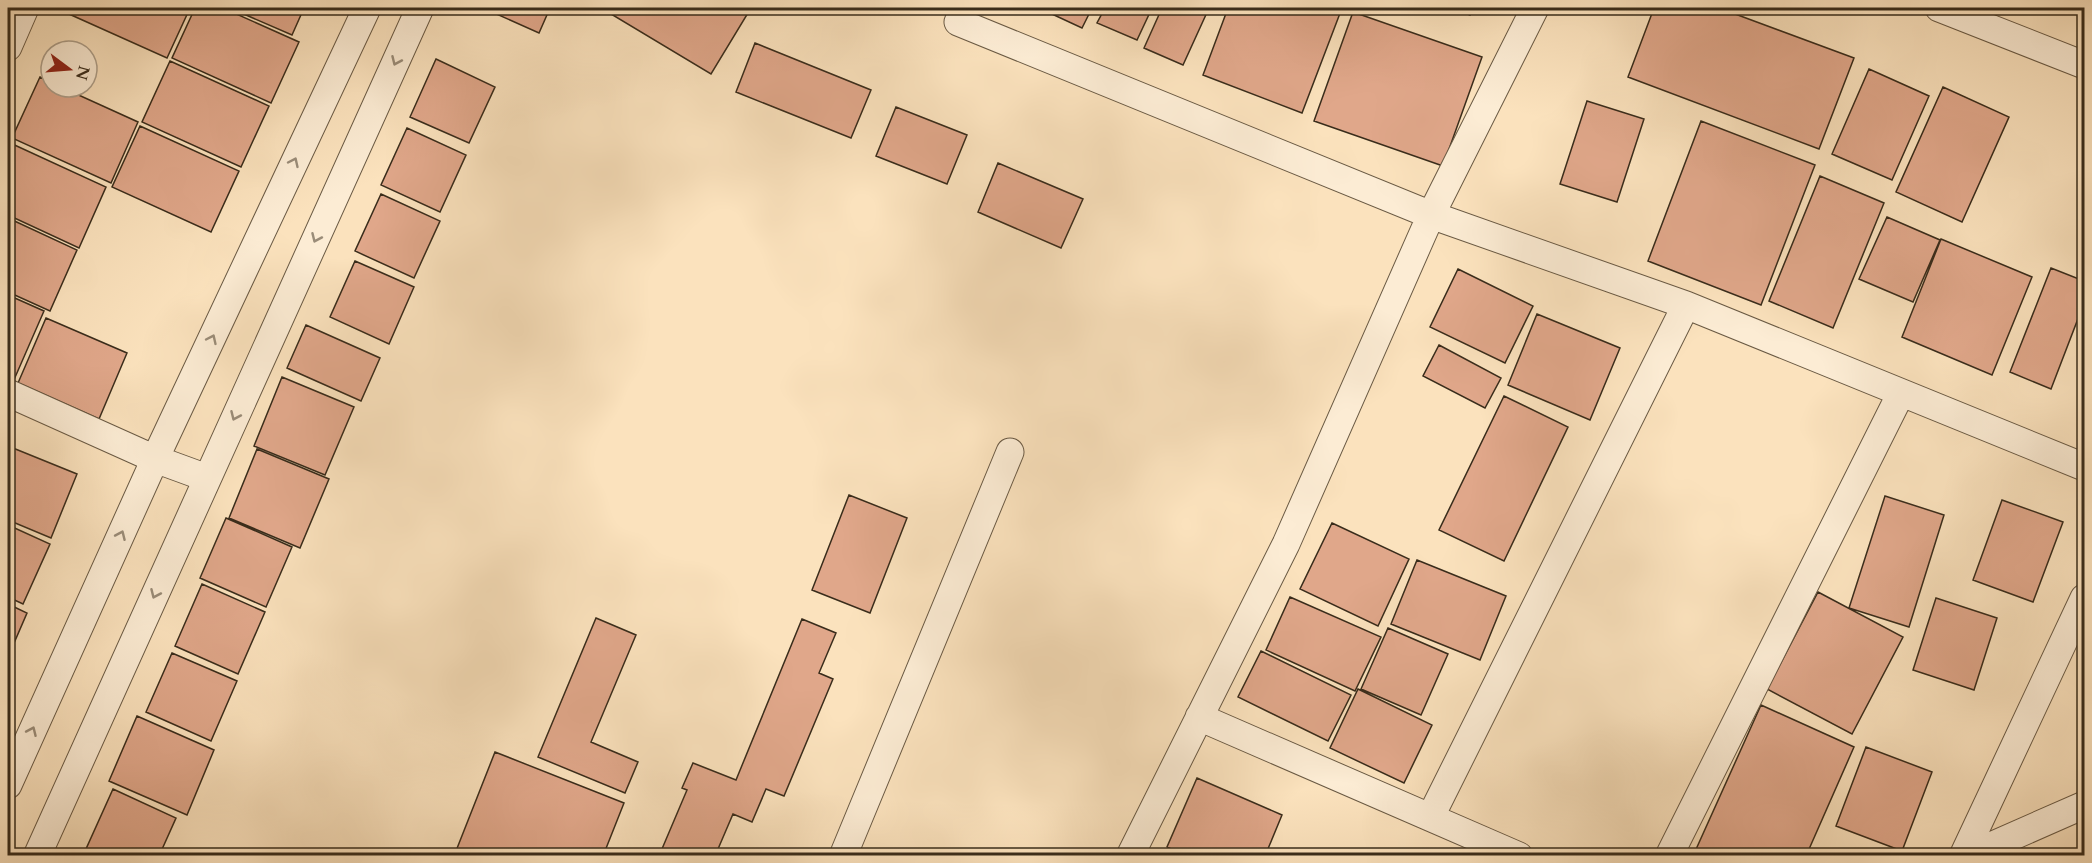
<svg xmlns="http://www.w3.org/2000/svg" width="2092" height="863" viewBox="0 0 2092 863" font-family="Cardo,serif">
  <rect width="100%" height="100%" fill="#fbe2bd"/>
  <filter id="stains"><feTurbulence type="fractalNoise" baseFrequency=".00333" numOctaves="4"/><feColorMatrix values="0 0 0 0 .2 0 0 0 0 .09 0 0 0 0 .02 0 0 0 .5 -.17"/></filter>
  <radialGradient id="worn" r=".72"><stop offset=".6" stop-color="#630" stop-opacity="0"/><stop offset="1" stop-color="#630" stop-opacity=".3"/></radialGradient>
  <path fill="#e0a78a" stroke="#392c1b" stroke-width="1.5" d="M 71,8 L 190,8 L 167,58 L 69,14 Z
    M 195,8 L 223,8 L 299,42 L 271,103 L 172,58 Z
    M 230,8 L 304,8 L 292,35 Z
    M 483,8 L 550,8 L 539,33 Z
    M 601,8 L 751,8 L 711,74 Z
    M 1039,8 L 1092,8 L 1082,28 Z
    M 1105,8 L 1152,8 L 1137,40 L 1097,23 Z
    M 1162,8 L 1209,8 L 1183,65 L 1144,48 Z
    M 1228,8 L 1342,8 L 1302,113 L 1203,75 Z
    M 1453,8 L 1474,8 L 1470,15 Z
    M 1654,8 L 1719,8 L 1854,58 L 1819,149 L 1628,77 Z
    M 1353,12 L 1482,57 L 1443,166 L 1314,121 Z
    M 755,43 L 871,90 L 851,138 L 736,92 Z
    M 436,59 L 495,87 L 469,143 L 410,117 Z
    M 170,61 L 269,106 L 241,167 L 142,122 Z
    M 1869,69 L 1929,96 L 1892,180 L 1832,154 Z
    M 40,77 L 51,82 L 51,87 L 61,87 L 138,122 L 111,183 L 12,138 Z
    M 1943,87 L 2009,117 L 1962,222 L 1896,192 Z
    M 1587,101 L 1644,119 L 1617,202 L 1560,184 Z
    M 896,107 L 967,135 L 947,184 L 876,156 Z
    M 1701,121 L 1815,165 L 1761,305 L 1648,261 Z
    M 140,126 L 239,171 L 211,232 L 112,187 Z
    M 407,128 L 466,155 L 440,212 L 381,185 Z
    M 8,142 L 106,187 L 79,248 L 8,215 Z
    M 998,163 L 1083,199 L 1061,248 L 978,212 Z
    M 1820,176 L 1884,203 L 1833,328 L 1769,301 Z
    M 381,194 L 440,221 L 414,278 L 355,251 Z
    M 1887,217 L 1940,240 L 1913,302 L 1859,279 Z
    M 8,218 L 77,250 L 50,311 L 8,292 Z
    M 1941,239 L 2032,277 L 1992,375 L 1902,337 Z
    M 355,261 L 414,287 L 389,344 L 330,317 Z
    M 2051,268 L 2084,281 L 2084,303 L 2051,389 L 2010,372 Z
    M 1458,269 L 1533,306 L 1505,363 L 1430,327 Z
    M 8,295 L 44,311 L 13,382 L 8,379 Z
    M 1537,314 L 1620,348 L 1590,420 L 1508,385 Z
    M 46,318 L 127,353 L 99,419 L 18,383 Z
    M 306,325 L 380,358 L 361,401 L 287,368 Z
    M 1439,345 L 1501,378 L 1485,408 L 1423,376 Z
    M 282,377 L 354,407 L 325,475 L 254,446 Z
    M 1504,396 L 1568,427 L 1504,561 L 1439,530 Z
    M 8,446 L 77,474 L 51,538 L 8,520 Z
    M 257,449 L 329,479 L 300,548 L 229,518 Z
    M 849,495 L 907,518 L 870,613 L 812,590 Z
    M 1885,496 L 1944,515 L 1909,627 L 1849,608 Z
    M 2002,500 L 2063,522 L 2033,602 L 1973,580 Z
    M 226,518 L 292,547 L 266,607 L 200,578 Z
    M 1332,523 L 1409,559 L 1378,626 L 1300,589 Z
    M 8,525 L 50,544 L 23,604 L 8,597 Z
    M 1417,560 L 1506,596 L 1480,660 L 1391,624 Z
    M 202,584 L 265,612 L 238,674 L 175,646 Z
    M 1818,592 L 1903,637 L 1852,734 L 1767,689 Z
    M 1290,597 L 1381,637 L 1355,691 L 1266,650 Z
    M 1936,598 L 1997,618 L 1974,690 L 1913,670 Z
    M 8,604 L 27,613 L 8,657 Z
    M 596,618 L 636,635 L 591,742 L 638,762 L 625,793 L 538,757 Z
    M 802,619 L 836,633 L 819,673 L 833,679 L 784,796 L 766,789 L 752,822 L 733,814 L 715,856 L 659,856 L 687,790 L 682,788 L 693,763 L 736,780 Z
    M 1388,628 L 1448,654 L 1421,715 L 1361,689 Z
    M 1261,651 L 1351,695 L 1328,741 L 1238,697 Z
    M 172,653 L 237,681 L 211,741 L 146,712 Z
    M 1358,689 L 1432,725 L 1404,783 L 1330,748 Z
    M 1761,705 L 1854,747 L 1806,856 L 1693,856 Z
    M 137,716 L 214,750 L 187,815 L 109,781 Z
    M 1866,747 L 1932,772 L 1902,851 L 1836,826 Z
    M 495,752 L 624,803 L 603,856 L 454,856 Z
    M 1197,778 L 1282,815 L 1265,856 L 1186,856 L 1167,847 Z
    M 113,789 L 176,818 L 159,856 L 101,856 L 86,849 Z"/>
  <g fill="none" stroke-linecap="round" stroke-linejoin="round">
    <g stroke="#6a5a44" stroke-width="29">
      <path id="street" d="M 965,8 L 958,22 L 1431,215 L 1686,305 L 2084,467
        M 1939,8 L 2084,65
        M 8,47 L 25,8
        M 8,393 L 155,459 L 207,478
        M 1199,717 L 1519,856
        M 8,785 L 155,459 L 367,8
        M 1431,816 L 1686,305
        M 37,856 L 420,8
        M 843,856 L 1010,452
        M 1130,856 L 1286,544 L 1431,215 L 1535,8
        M 1669,856 L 1901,393
        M 1963,856 L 2084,598
        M 1968,856 L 2084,805"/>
    </g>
    <use href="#street" stroke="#fcecd4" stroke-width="27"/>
  </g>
  <defs><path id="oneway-chevron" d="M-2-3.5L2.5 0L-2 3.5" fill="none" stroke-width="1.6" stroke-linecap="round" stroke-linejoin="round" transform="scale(1.5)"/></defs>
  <g stroke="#9a8c78">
    <use href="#oneway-chevron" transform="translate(396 61) rotate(114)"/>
    <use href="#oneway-chevron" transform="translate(294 162) rotate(-65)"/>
    <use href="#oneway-chevron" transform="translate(316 238) rotate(114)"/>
    <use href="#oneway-chevron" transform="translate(212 339) rotate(-65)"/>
    <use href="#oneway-chevron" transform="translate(235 416) rotate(114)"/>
    <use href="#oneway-chevron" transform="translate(121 535) rotate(-66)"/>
    <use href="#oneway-chevron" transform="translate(155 594) rotate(114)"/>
    <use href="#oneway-chevron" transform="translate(32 731) rotate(-66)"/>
  </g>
  <rect width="2092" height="863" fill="none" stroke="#fbe2bd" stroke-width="30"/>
  <rect x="9" y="9" width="2074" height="845" fill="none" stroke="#392c1b" stroke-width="3"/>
  <rect x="15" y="15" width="2062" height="833" fill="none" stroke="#392c1b" stroke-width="1.5"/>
  <g transform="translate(69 69) rotate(106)"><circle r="28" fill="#fcecd4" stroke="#ae9f8a" stroke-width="1.5"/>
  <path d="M0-4.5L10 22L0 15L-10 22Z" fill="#8f2418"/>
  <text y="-9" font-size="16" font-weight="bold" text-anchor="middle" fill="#392c1b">N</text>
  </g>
  <rect width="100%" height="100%" filter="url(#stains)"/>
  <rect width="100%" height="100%" fill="url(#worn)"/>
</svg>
